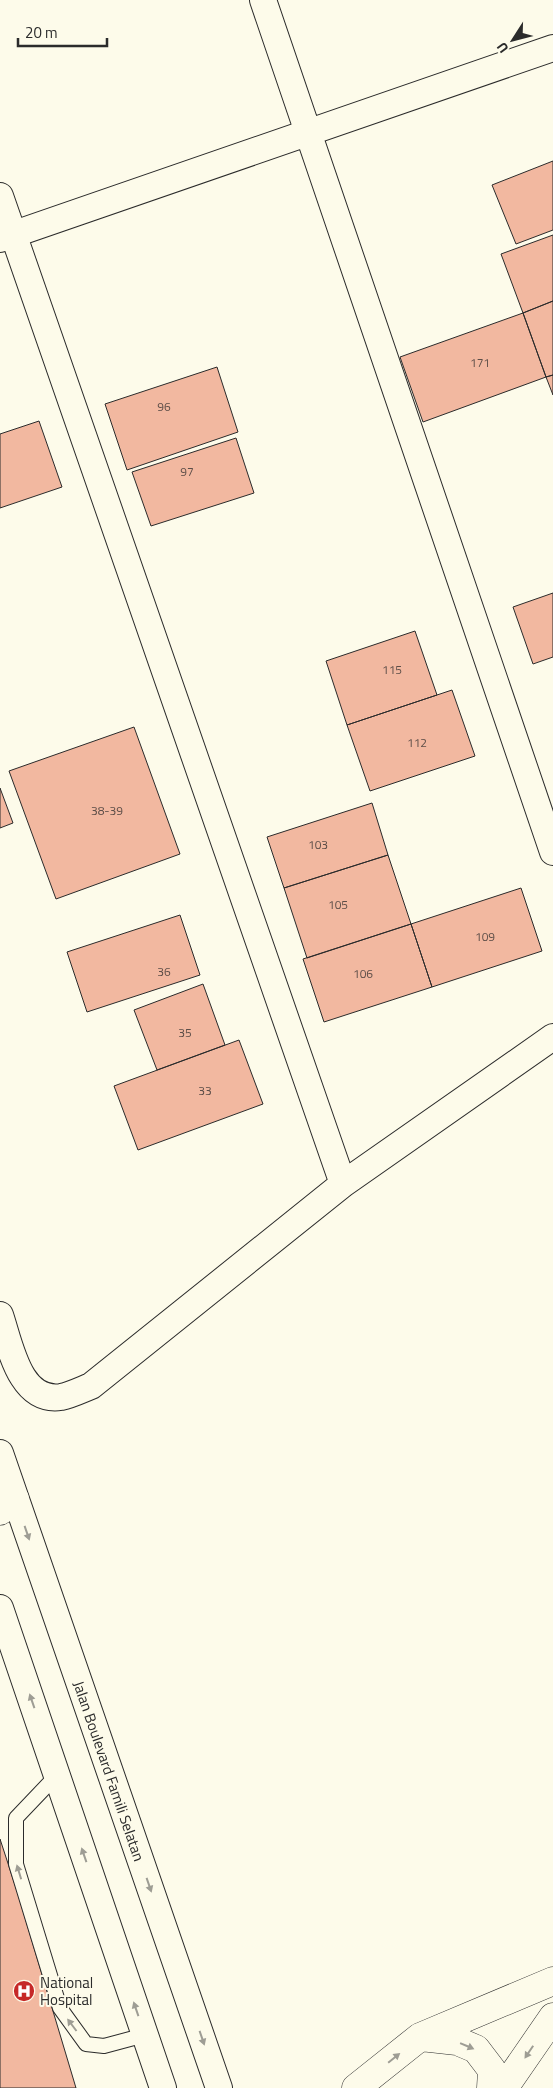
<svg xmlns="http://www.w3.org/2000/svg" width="553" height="2088" viewBox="0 0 553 2088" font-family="'Titillium Web',sans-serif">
  <rect width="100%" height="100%" fill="#fdfbea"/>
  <path fill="#f2b8a0" stroke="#2b2b2b" d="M 553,161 L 553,230 L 516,244 L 492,185 Z
    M 553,235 L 553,301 L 523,313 L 501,254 Z
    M 553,301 L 553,375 L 546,377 L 523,313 Z
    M 523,313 L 546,377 L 423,422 L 400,357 Z
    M 217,367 L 238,432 L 127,470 L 105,404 Z
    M 553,375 L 553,395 L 546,377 Z
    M 39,421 L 62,487 L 0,508 L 0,434 Z
    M 236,438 L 254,493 L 151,526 L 132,472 Z
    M 553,593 L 553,657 L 533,664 L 513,607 Z
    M 415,631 L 437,695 L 347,725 L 326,661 Z
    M 452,690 L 475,756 L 370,791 L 347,725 Z
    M 134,727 L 180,854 L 56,899 L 9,771 Z
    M 0,788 L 13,823 L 0,828 Z
    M 372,803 L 388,855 L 284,888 L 267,837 Z
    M 388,855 L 411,924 L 307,958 L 284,888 Z
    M 521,888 L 542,951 L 432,987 L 411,924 Z
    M 180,915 L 200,975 L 87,1012 L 67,952 Z
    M 411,924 L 432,987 L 324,1022 L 303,959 Z
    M 203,984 L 225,1045 L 157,1070 L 134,1010 Z
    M 239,1040 L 263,1104 L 138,1150 L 114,1086 Z
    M 0,1839 L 18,1894 L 76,2088 L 0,2088 Z"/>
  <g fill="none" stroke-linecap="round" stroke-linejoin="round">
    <g stroke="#2b2b2b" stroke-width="16">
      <path id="lane" d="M 57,1775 L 16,1818 L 16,1864 L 60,2008 L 86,2044 L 104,2046 L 145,2035"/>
    </g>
    <g stroke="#2b2b2b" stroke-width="28">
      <path id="street" d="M 263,0 L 553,852
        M 0,196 L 343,1184
        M 0,239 L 553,48
        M 0,1315 C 10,1344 19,1403 61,1397 C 71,1395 81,1390 91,1386 L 343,1184 L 553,1037
        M 0,1453 L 219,2088
        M 0,1608 L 163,2088"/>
    </g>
    <g stroke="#2b2b2b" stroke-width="29">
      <path id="secondary" d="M 0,1511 L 15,1499
        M 421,2037 L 457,2041 L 476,2049 L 492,2070 L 491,2088
        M 356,2088 L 420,2037 L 553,1981
        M 504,2088 L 553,2017"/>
    </g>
    <use href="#lane" stroke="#fdfbea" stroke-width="14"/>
    <use href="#street" stroke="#fdfbea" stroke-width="26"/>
    <use href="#secondary" stroke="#fdfbea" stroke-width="28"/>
  </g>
  <defs><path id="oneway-solid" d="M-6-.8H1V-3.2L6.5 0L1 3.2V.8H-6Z" transform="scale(1.25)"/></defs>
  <g fill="#9e9d94">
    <use href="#oneway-solid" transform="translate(27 1533) rotate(71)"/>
    <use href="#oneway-solid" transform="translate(32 1701) rotate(-109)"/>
    <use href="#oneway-solid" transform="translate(84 1855) rotate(-109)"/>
    <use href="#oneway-solid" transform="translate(19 1872) rotate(-107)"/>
    <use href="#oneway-solid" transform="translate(149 1885) rotate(71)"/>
    <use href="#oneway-solid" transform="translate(136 2009) rotate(-109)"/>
    <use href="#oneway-solid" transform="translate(72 2025) rotate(-127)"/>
    <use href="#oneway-solid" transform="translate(202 2038) rotate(71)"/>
    <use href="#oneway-solid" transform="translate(467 2046) rotate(23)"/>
    <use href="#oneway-solid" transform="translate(529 2052) rotate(124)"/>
    <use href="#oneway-solid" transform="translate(394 2058) rotate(-39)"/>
  </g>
  <defs>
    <g id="hospital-disc" transform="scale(1.125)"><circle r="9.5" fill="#c62828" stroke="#fdfbea"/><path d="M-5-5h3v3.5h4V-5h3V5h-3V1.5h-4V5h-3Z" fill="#fff"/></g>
  </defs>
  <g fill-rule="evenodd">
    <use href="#hospital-disc" x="24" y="1991"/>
  </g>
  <g text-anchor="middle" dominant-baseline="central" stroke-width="4" stroke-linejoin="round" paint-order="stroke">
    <g font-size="12" fill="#5d4e48">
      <text x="480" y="362">171</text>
      <text x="164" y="406">96</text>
      <text x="187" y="471">97</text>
      <text x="392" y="669">115</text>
      <text x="417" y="742">112</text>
      <text x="107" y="810">38-39</text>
      <text x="318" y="844">103</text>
      <text x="338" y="904">105</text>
      <text x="485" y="936">109</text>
      <text x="164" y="971">36</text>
      <text x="363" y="973">106</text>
      <text x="185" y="1032">35</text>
      <text x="205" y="1090">33</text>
    </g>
    <g font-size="15" fill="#2b2b2b" stroke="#fdfbea">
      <text transform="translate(109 1771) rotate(71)">Jalan Boulevard Famili Selatan</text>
    </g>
    <g font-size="15" fill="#2b2b2b" stroke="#fdfbea" text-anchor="start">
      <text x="40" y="1982">National<tspan x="40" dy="17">Hospital</tspan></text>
    </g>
  </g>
  <g transform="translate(513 40) rotate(234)" stroke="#fdfbea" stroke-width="4" paint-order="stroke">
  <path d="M0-4L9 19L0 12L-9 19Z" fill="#2b2b2b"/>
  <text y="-8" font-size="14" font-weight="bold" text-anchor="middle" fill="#2b2b2b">U</text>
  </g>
  <path d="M18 38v8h89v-8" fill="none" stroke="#2b2b2b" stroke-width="2.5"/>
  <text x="25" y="38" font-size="15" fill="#2b2b2b" stroke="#fdfbea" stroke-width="4" paint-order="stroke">20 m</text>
</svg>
